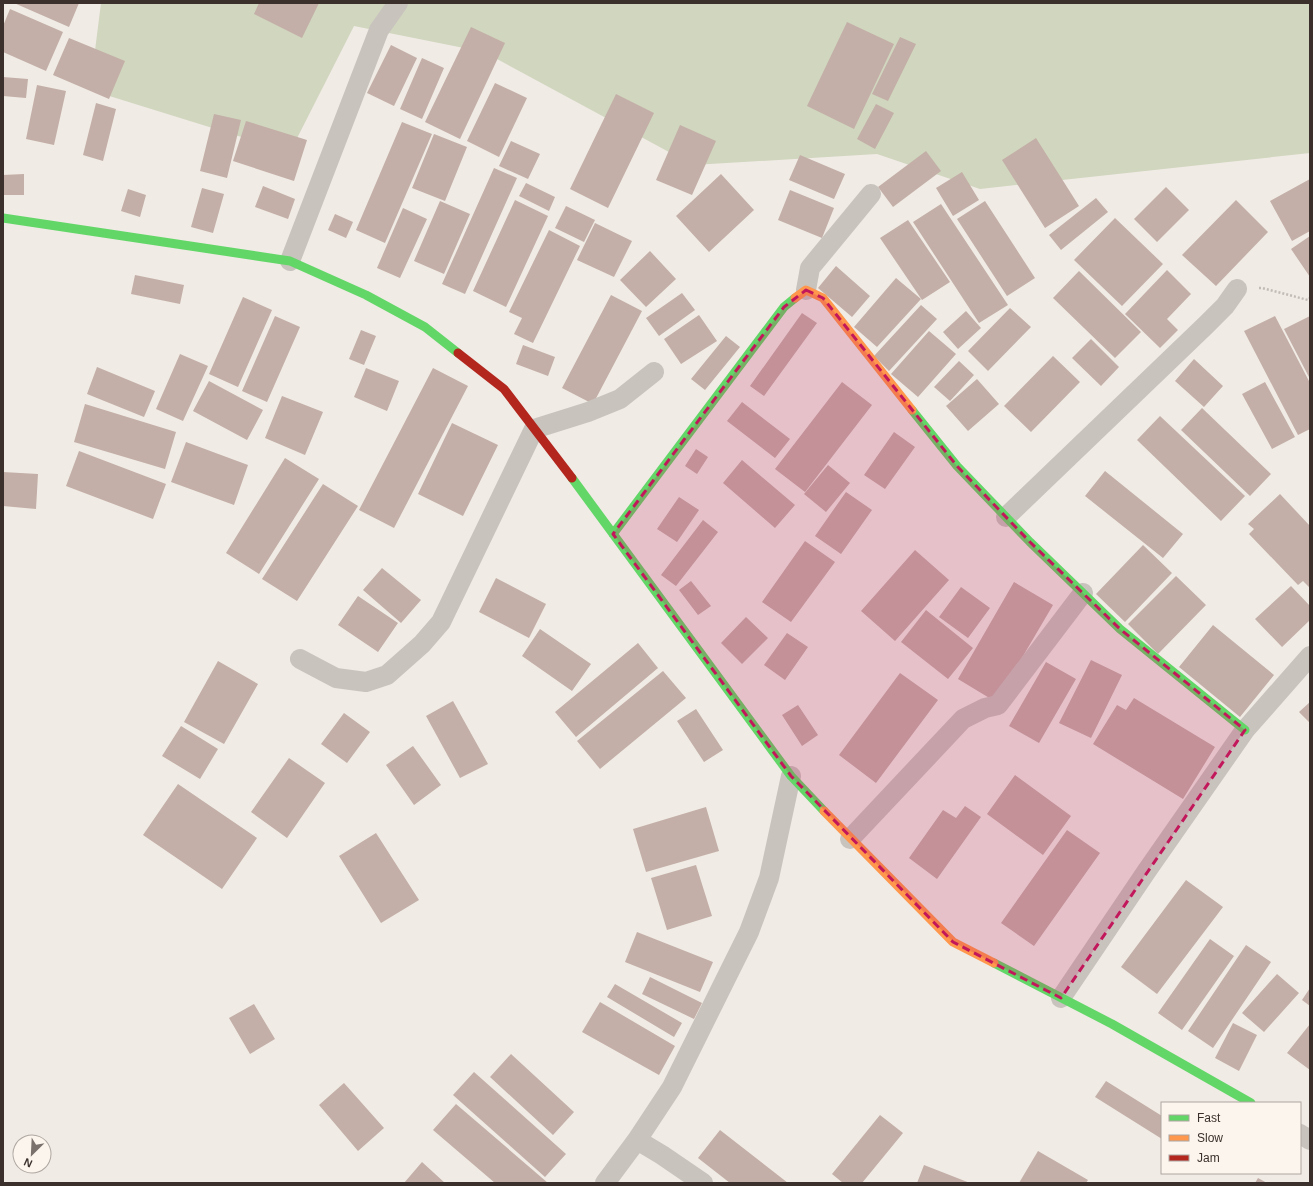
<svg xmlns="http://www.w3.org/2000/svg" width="1313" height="1186" viewBox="0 0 1313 1186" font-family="Arial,sans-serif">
  <rect width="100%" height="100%" fill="#f0ebe5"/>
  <path fill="#d1d6bf" d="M 101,3 L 1310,3 L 1310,153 L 980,189 L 877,154 L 693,165 L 484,52 L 354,26 L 290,152 L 90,90 Z"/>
  <path fill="#c3afa7" d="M 14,3 L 79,3 L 69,27 Z
    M 259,3 L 319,3 L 302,38 L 254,14 Z
    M 10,9 L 63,32 L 46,71 L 3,52 L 3,26 Z
    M 847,22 L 894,44 L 854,129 L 807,106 Z
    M 471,27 L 505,43 L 460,139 L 425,122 Z
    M 900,37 L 916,44 L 888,101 L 872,94 Z
    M 69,38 L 125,61 L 109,99 L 53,75 Z
    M 391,45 L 417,58 L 394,106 L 367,93 Z
    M 422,58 L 444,68 L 422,119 L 400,109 Z
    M 3,77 L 28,79 L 26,98 L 3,96 Z
    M 495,83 L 527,98 L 499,157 L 467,141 Z
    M 37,85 L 66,91 L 54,145 L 26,139 Z
    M 616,94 L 654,113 L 608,208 L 570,189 Z
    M 96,103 L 116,109 L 103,161 L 83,155 Z
    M 876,104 L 894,113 L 875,149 L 857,139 Z
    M 214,114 L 241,120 L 227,178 L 200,171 Z
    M 246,121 L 307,140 L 294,181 L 233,161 Z
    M 402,122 L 432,134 L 385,243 L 356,230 Z
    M 680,125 L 716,141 L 692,195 L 656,180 Z
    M 434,134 L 467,147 L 445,201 L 412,188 Z
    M 1036,138 L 1079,206 L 1045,228 L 1002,160 Z
    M 511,141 L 540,154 L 528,179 L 499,166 Z
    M 926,151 L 941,171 L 893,207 L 878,187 Z
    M 800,155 L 845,174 L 834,199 L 789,180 Z
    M 494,168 L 517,178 L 465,294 L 442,284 Z
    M 962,172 L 979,200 L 953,216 L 936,188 Z
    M 24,174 L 24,195 L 3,195 L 3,175 Z
    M 721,174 L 754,210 L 709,252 L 676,216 Z
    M 1310,179 L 1310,231 L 1292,241 L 1270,201 Z
    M 526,183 L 555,197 L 549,211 L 519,196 Z
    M 263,186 L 295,199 L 288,219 L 255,207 Z
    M 1166,187 L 1189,210 L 1157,242 L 1134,219 Z
    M 202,188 L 224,194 L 213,233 L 191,227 Z
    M 128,189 L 146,195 L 140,217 L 121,211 Z
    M 790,190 L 834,208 L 822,238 L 778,220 Z
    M 1096,198 L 1108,212 L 1061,250 L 1049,235 Z
    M 515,200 L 548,216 L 506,307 L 473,291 Z
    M 1236,200 L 1268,232 L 1216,286 L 1182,255 Z
    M 440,201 L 470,214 L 444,274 L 414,261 Z
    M 985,201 L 1035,278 L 1007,296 L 957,219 Z
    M 941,204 L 1008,305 L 979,323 L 913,222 Z
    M 566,206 L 595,220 L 584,242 L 555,228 Z
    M 403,208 L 427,219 L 400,278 L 377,268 Z
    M 335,214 L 353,222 L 346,238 L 328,230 Z
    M 1115,218 L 1163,264 L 1122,306 L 1074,260 Z
    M 908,220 L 950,282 L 922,300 L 880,238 Z
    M 595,223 L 632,241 L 614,277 L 577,260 Z
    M 549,230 L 580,246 L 533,343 L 514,334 L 522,318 L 509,312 Z
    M 1310,236 L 1310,277 L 1291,249 Z
    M 650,251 L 676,279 L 646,307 L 620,280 Z
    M 836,266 L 870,296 L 852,317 L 818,288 Z
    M 1167,270 L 1191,294 L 1167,319 L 1178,330 L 1160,348 L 1125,314 Z
    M 1079,271 L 1141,332 L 1115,358 L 1053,298 Z
    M 135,275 L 184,285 L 180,304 L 131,294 Z
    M 896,278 L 921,299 L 877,347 L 854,327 Z
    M 682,293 L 695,310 L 659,336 L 646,318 Z
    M 611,295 L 642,311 L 593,404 L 562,388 Z
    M 243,297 L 272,310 L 238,387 L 209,374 Z
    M 921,305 L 937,319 L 889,371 L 874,356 Z
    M 1010,308 L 1031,327 L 988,371 L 968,351 Z
    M 966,311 L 981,328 L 958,349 L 943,332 Z
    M 802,313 L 817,323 L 764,396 L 750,386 Z
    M 699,315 L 717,341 L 681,364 L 664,339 Z
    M 275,316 L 300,327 L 267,402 L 242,391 Z
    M 1275,316 L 1310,383 L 1310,429 L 1298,435 L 1244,331 Z
    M 1310,316 L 1310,379 L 1284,329 Z
    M 361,330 L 376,336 L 364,365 L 349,359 Z
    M 929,331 L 956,354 L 918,397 L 891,374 Z
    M 726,336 L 740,347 L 705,390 L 691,379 Z
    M 1091,339 L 1119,367 L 1101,386 L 1072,358 Z
    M 523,345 L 555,357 L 548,376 L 516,364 Z
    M 180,354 L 208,366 L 183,421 L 156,409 Z
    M 1053,356 L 1080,382 L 1031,432 L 1004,406 Z
    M 1194,359 L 1223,386 L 1204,407 L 1175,381 Z
    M 959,361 L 974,375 L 950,401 L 934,387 Z
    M 97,367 L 155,391 L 144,417 L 87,394 Z
    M 366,368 L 399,381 L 387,411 L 354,397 Z
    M 433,368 L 468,386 L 394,528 L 359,510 Z
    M 977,379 L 999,404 L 968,431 L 946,406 Z
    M 209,381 L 263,410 L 247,440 L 193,411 Z
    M 842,382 L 872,405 L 805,492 L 775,469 Z
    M 1265,382 L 1295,437 L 1272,449 L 1242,394 Z
    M 282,396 L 323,412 L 305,455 L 265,438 Z
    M 742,402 L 790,439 L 775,458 L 727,421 Z
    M 85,404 L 176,432 L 165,469 L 74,442 Z
    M 1202,408 L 1271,474 L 1250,496 L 1181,430 Z
    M 1160,416 L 1245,496 L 1221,521 L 1137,440 Z
    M 452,423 L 498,445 L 463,516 L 418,494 Z
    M 894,432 L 915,447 L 885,489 L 864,475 Z
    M 186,442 L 248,465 L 234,505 L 171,482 Z
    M 696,449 L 708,457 L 697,474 L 685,466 Z
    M 79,451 L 166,484 L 153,519 L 66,486 Z
    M 285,458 L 319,479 L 259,574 L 226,553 Z
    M 742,460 L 795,505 L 775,528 L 723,483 Z
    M 828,465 L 850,483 L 826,512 L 804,494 Z
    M 1105,471 L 1183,534 L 1163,558 L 1085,496 Z
    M 3,472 L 38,474 L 36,509 L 3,506 Z
    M 323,484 L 358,506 L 297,601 L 262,579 Z
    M 846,492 L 872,510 L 841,554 L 815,536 Z
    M 1280,494 L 1310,526 L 1310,588 L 1303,581 L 1298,585 L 1249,534 L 1254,529 L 1248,524 Z
    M 679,497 L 699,510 L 677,542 L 657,529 Z
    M 703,520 L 718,532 L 676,586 L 661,575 Z
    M 805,541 L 835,562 L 791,622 L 762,602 Z
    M 1143,545 L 1172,573 L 1125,622 L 1096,594 Z
    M 915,550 L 949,580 L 895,641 L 861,611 Z
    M 382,568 L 421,600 L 401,623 L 363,590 Z
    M 1176,576 L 1206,605 L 1158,654 L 1128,624 Z
    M 496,578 L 546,604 L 529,638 L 479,612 Z
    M 691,581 L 711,606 L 698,615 L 679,590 Z
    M 1014,582 L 1053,605 L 996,702 L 958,679 Z
    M 1291,586 L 1310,606 L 1310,620 L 1282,647 L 1255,619 Z
    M 961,587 L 990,608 L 968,638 L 939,617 Z
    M 358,596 L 398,623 L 378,652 L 338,625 Z
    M 926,610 L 973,648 L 948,679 L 901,642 Z
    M 746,617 L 768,638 L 742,664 L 721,643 Z
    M 1213,625 L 1274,675 L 1240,717 L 1179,667 Z
    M 540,629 L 591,664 L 572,691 L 522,656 Z
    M 787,633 L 808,647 L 785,680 L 764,665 Z
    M 638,643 L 658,668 L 576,737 L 555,712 Z
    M 1091,660 L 1122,675 L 1091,738 L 1059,723 Z
    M 218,661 L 258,684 L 224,744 L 184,722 Z
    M 1046,662 L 1076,679 L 1039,743 L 1009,726 Z
    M 663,671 L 686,698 L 600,769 L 577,741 Z
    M 900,673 L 938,700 L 876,783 L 839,755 Z
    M 1134,698 L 1215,747 L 1183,799 L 1093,744 L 1117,705 L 1126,710 Z
    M 453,701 L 488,764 L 460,778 L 426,716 Z
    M 1310,702 L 1310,723 L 1299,712 Z
    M 798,705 L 818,735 L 802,746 L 782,715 Z
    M 696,709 L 723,750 L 704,762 L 677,721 Z
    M 344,713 L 370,732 L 347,763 L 321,744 Z
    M 181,726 L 218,749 L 200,779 L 162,756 Z
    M 413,746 L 441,785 L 414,805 L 386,765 Z
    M 289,758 L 325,783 L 287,838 L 251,812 Z
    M 1015,775 L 1071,816 L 1043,855 L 987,814 Z
    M 178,784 L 257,838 L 222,889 L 143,835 Z
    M 965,806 L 981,817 L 937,879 L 909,858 L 943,810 L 956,818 Z
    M 706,807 L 719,851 L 646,872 L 633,829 Z
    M 1067,830 L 1100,853 L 1034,946 L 1001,923 Z
    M 376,833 L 419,900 L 381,923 L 339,856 Z
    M 696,865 L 712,916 L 667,930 L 651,878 Z
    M 1186,880 L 1223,907 L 1157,994 L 1121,967 Z
    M 637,932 L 713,962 L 700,992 L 625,962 Z
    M 1210,939 L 1234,956 L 1182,1030 L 1158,1013 Z
    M 1246,945 L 1271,962 L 1213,1048 L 1188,1031 Z
    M 1277,974 L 1299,993 L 1264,1032 L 1242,1013 Z
    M 650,977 L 702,1003 L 694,1019 L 642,994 Z
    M 615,984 L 682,1023 L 674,1037 L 607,997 Z
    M 1310,988 L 1310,1006 L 1302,1000 Z
    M 600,1002 L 675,1046 L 659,1075 L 582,1032 Z
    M 254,1004 L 275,1039 L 250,1054 L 229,1018 Z
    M 1233,1023 L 1257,1035 L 1239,1071 L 1215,1058 Z
    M 1310,1024 L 1310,1070 L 1287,1053 Z
    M 511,1054 L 574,1112 L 553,1135 L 490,1077 Z
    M 474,1072 L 566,1154 L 545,1177 L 453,1095 Z
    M 1106,1081 L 1162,1116 L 1162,1139 L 1095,1097 Z
    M 344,1083 L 384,1128 L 358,1151 L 319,1105 Z
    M 456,1104 L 548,1183 L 495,1183 L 433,1130 Z
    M 880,1115 L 903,1133 L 862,1183 L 843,1183 L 832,1174 Z
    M 720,1130 L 788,1183 L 730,1183 L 698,1158 Z
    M 1038,1151 L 1088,1180 L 1086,1183 L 1019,1183 Z
    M 422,1162 L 445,1183 L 404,1183 Z
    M 924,1165 L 970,1183 L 917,1183 Z
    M 1258,1178 L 1267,1183 L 1255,1183 Z"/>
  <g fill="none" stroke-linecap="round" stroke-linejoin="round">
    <path stroke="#c2bbb6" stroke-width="2.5" stroke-dasharray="2 2" stroke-linecap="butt" d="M 1259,288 L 1262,288 L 1308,300 L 1310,298"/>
    <path stroke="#c9c3be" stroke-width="20" d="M 290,261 L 379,30 L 398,3
      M 806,290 L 810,268 L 871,194
      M 1006,517 L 1206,325 L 1225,306 L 1237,289
      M 300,659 L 336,678 L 366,682 L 387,675 L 422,644 L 441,622 L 534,429 L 588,412 L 620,399 L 654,372
      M 850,839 L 963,719 L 985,708 L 998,705 L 1083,593
      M 1061,998 L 1146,872 L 1245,730 L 1310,656
      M 1300,1134 L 1310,1140
      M 637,1140 L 662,1155 L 703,1183
      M 605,1183 L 637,1140 L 672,1087 L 749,932 L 769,878 L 791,776"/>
    <path stroke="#63d668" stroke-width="9" d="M 3,218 L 290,261 L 366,295 L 425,327 L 458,353
      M 912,410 L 957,466 L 1030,542 L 1120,629 L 1245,730
      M 572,478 L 791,776 L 824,811
      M 613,534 L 784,307 L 795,298
      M 994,963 L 1112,1024 L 1251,1103"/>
    <path stroke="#ff974d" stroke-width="9" d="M 795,298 L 806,290 L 823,298 L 912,410
      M 824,811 L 953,942 L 994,963"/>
    <path stroke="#b3261e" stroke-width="9" d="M 458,353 L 504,389 L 572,478"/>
  </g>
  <path fill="#c2185b" fill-opacity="0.2" stroke="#c2185b" stroke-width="3" stroke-dasharray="8 5" stroke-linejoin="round" d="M 806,290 L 823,298 L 957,466 L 1030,542 L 1120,629 L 1245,730 L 1061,998 L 953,942 L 791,776 L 613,534 L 784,307 Z"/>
  <rect width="1313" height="1186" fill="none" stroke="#3b302b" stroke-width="8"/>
  <rect x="1161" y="1102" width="140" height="72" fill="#fbf5ee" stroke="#aea6a0"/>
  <rect x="1169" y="1115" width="20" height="6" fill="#63d668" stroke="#aea6a0"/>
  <text x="1197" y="1122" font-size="12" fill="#3b302b">Fast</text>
  <rect x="1169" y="1135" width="20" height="6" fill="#ff974d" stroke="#aea6a0"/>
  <text x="1197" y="1142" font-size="12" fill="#3b302b">Slow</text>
  <rect x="1169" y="1155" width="20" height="6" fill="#b3261e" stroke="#aea6a0"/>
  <text x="1197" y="1162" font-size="12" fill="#3b302b">Jam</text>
  <g transform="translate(32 1154) rotate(204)"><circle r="19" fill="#fbf5ee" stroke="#aea6a0"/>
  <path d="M0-3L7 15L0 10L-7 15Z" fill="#7a716c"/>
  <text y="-6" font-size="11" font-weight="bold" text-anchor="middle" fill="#3b302b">N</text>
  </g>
</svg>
